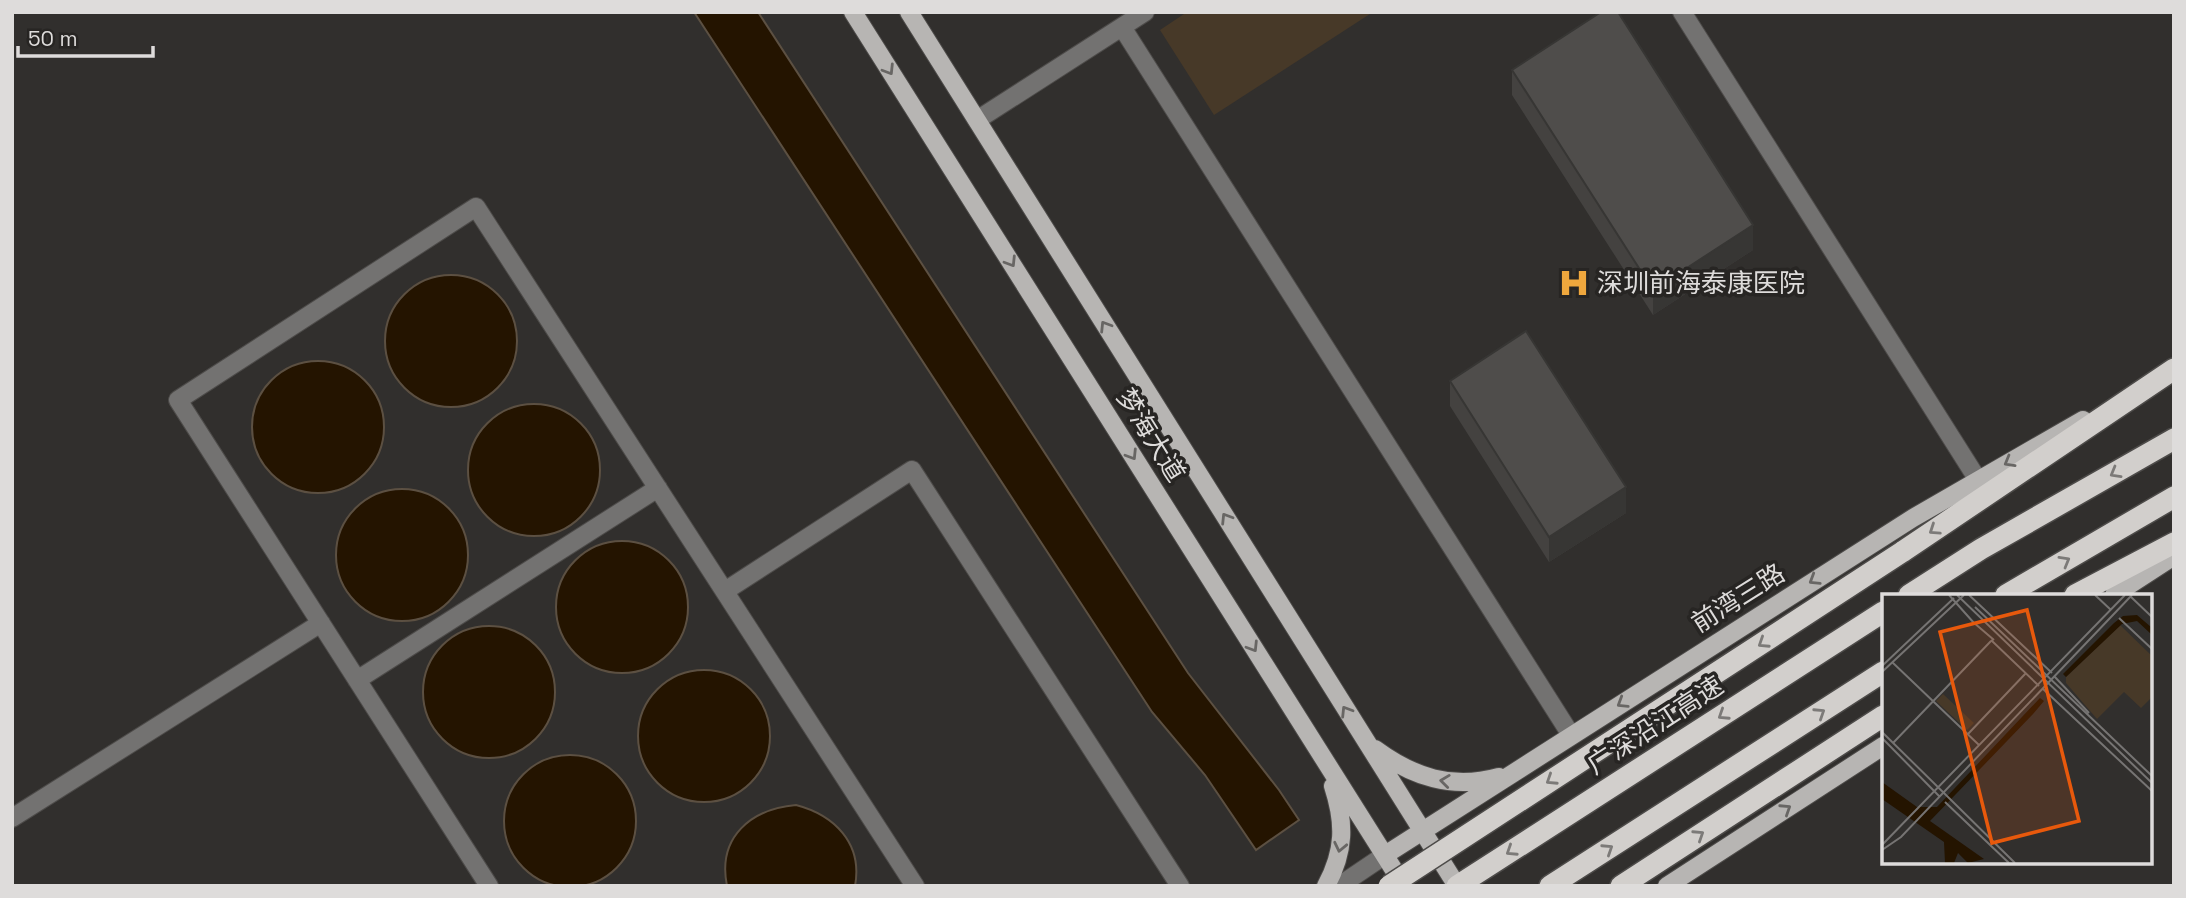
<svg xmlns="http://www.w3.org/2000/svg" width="2186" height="898" viewBox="0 0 2186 898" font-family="'Space Grotesk','Noto Sans SC',sans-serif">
  <rect width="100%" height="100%" fill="#312f2d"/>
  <path fill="#473928" d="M 1187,12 L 1373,12 L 1214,115 L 1160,30 Z"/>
  <path fill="#241400" stroke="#5c5042" stroke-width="2" d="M 694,12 L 758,12 L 1188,673 L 1279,790 L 1299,820 L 1256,850 L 1205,775 L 1152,712 Z
    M385 341a66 66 0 1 1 132 0a66 66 0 1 1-132 0Z
    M252 427a66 66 0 1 1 132 0a66 66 0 1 1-132 0Z
    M468 470a66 66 0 1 1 132 0a66 66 0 1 1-132 0Z
    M336 555a66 66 0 1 1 132 0a66 66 0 1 1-132 0Z
    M556 607a66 66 0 1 1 132 0a66 66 0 1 1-132 0Z
    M423 692a66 66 0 1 1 132 0a66 66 0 1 1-132 0Z
    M638 736a66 66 0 1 1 132 0a66 66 0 1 1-132 0Z
    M504 821a66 66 0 1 1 132 0a66 66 0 1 1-132 0Z
    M 796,805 C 834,815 863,843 855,886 L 727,886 C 717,837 751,809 796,805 Z"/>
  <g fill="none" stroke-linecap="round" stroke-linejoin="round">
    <g stroke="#4d4b49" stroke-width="20">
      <path id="minor" d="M 1682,12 L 1978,480
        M 1122,27 L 1571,735
        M 977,120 L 1145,12
        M 725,591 L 912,470 L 1180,886
        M 357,680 L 658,488
        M 12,818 L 321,623
        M 489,886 L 178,400 L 476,207 L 915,886
        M 1339,886 L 1385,855"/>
    </g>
    <g stroke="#4d4b49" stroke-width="20">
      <path id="major" d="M 853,12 L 1404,886
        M 909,12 L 1457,886
        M 2114,595 L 2174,556
        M 1375,749 C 1413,777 1452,790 1499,777
        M 1385,855 L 1913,518 L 2083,420
        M 1326,886 C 1345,851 1345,823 1333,786
        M 1667,886 L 1883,746"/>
    </g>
    <g stroke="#4d4b49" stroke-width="24">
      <path id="highway" d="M 1902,552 L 2174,369
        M 1909,595 L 1981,549 L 2174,439
        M 2006,595 L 2174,497
        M 2075,595 L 2174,543
        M 1457,886 L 1883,612
        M 1550,886 L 1883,672
        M 1621,886 L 1883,716"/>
    </g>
    <use href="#minor" stroke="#737271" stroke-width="18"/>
    <use href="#major" stroke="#b7b5b3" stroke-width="18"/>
    <use href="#highway" stroke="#d2cfcc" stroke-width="21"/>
    <g stroke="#4d4b49" stroke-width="24" stroke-linecap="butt">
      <path id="highway-bridge" d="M 1389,886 L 1902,552"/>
    </g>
    <use href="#highway-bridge" stroke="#d2cfcc" stroke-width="21"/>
  </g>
  <path fill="#444240" d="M 1512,70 L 1753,250 L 1653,315 L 1512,95 Z
    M 1450,381 L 1626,513 L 1549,562 L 1450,406 Z"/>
  <path fill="#373634" d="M 1753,225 L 1753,250 L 1653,315 L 1653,290 Z
    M 1626,487 L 1626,513 L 1549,562 L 1549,537 Z"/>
  <path fill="#4f4d4b" stroke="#373634" stroke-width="2" d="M 1601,12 L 1618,12 L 1753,225 L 1653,290 L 1512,70 Z
    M 1526,331 L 1626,487 L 1549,537 L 1450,381 Z"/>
  <defs><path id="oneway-chevron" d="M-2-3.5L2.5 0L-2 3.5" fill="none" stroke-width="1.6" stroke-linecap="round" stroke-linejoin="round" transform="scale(1.75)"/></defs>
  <g stroke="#686664">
    <use href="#oneway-chevron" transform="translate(889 70) rotate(58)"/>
    <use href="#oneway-chevron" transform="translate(1011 262) rotate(58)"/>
    <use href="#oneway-chevron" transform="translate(1105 326) rotate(-122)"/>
    <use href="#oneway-chevron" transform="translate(1132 455) rotate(58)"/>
    <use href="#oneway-chevron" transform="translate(2009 462) rotate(150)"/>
    <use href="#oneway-chevron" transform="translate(1226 518) rotate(-122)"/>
    <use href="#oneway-chevron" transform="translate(1814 580) rotate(148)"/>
    <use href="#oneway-chevron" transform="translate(1253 647) rotate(58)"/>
    <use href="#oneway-chevron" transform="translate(1622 703) rotate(148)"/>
    <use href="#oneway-chevron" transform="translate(1346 711) rotate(-122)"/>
    <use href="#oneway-chevron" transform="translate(1445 781) rotate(-173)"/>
    <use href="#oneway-chevron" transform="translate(1786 809) rotate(-33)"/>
    <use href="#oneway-chevron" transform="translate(1340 847) rotate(102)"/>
  </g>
  <g stroke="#7c7a78">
    <use href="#oneway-chevron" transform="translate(2115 473) rotate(150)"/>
    <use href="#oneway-chevron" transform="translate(1934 530) rotate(146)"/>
    <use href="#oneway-chevron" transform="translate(2065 561) rotate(-30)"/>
    <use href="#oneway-chevron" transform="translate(1763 643) rotate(147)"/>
    <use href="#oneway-chevron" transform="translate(1820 713) rotate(-33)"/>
    <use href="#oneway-chevron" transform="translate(1723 715) rotate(147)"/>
    <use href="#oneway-chevron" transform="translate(1551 780) rotate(147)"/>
    <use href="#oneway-chevron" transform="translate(1699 835) rotate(-33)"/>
    <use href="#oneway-chevron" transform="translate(1608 849) rotate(-33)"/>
    <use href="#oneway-chevron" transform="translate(1511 851) rotate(147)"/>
  </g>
  <defs>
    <g id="hospital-bare" transform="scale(2.415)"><path d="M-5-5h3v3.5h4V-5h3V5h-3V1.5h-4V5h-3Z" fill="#efa73d" stroke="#272523" stroke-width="2.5" paint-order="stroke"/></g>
  </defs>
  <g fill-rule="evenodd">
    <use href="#hospital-bare" x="1574" y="283"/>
  </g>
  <g text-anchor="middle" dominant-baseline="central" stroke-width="7" stroke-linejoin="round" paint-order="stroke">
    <g font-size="26" fill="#dedcdb" stroke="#272523" text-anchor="start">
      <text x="1597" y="283">深圳前海泰康医院</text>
    </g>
    <g font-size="26" fill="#dedcdb" stroke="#272523">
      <text transform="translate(1151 435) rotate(58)">梦海大道</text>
      <text transform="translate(1738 598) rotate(-32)">前湾三路</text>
      <text transform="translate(1655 725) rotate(-33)">广深沿江高速</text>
    </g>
  </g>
  <g transform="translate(1882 594)">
    <rect width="270" height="270" fill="#312f2d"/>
    <path d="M 238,31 L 269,61 L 269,104 L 259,114 L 242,98 L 215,125 L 184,89 L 184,83 ZM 61,100 L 92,129 L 85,136 L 54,107 Z" fill="#473928"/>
    <path d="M 255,21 L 269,33 L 269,40 L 255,27 L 240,30 L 184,83 L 181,80 L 232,29 L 241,22 ZM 158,104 L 162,107 L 151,120 L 48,227 L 102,265 L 86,269 L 76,259 L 72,269 L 63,269 L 62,248 L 0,205 L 0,188 L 35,213 L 55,213 Z" fill="#241400"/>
    <path fill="none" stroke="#767473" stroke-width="2" d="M 67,1 L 92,29M 75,1 L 270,189M 87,1 L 170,79M 213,1 L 229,16M 248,2 L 270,23M 93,13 L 270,182M 237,24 L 270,55M 91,28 L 112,46M 109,46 L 157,92M 10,68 L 97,151M 0,72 L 72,4M 0,78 L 82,1M 172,82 L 207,119M 160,94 L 270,197M 0,138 L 133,269M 86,140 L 144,79M 0,144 L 58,203M 11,149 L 109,47M 63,208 L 127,269M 0,251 L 243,1M 0,256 L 19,243 L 250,1"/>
    <path fill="#e8590c" fill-opacity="0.15" stroke="#e8590c" stroke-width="3.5" d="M 145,16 L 197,227 L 110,249 L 58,38 Z"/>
    <rect width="270" height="270" fill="none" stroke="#dedcdb" stroke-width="3.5"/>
  </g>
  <rect width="2186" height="898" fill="none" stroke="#dedcdb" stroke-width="28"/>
  <path d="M18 46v10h135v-10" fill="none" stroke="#dedcdb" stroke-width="3.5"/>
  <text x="28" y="46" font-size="21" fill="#dedcdb" stroke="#272523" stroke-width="5" paint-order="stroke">50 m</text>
</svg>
